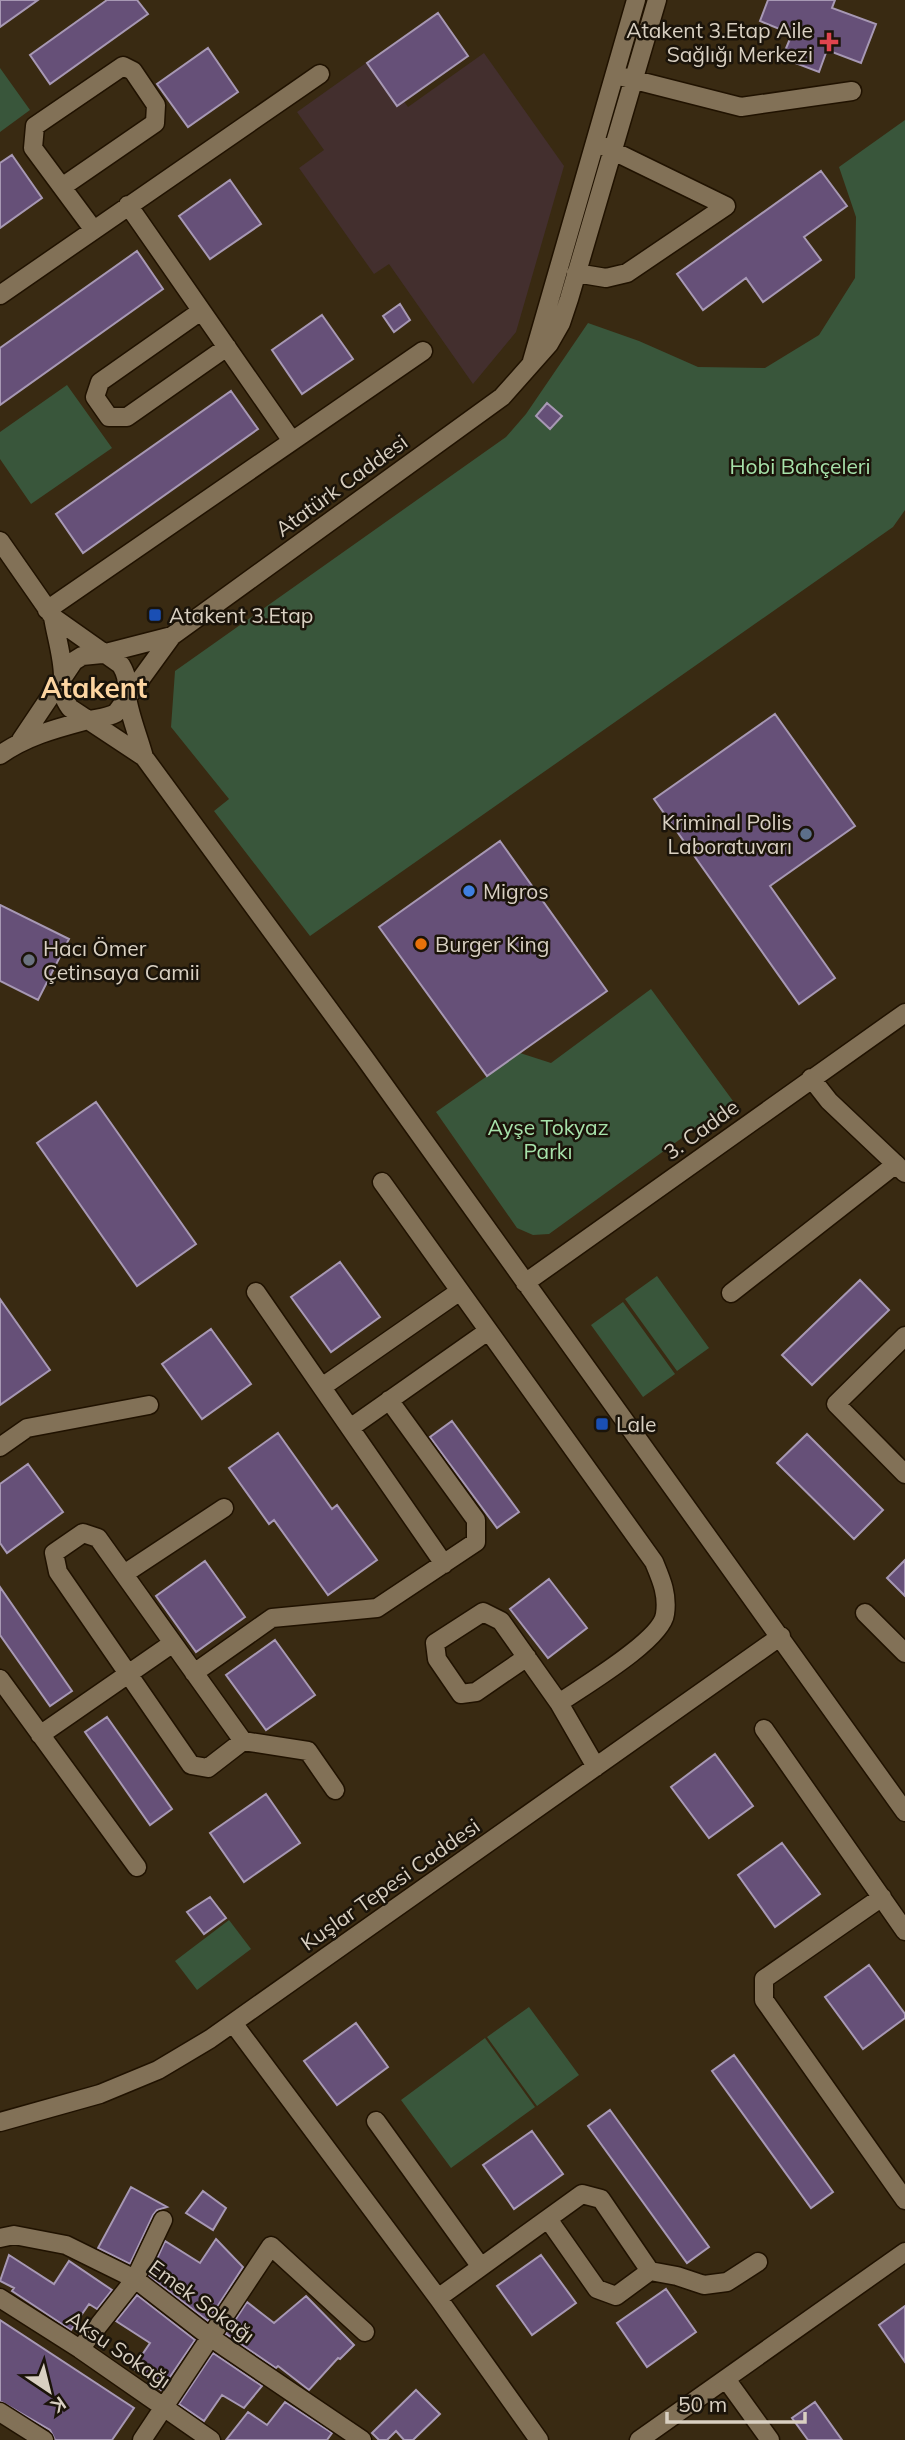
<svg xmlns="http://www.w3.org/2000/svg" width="905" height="2440" viewBox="0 0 905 2440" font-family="Mulish,sans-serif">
  <rect width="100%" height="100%" fill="#392a12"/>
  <path fill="#432f2e" d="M 484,53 L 564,166 L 516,332 L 473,384 L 389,264 L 374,274 L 299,168 L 324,150 L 297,112 L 373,58 L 408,107 Z"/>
  <path fill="#39563b" d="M 0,68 L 30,110 L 0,132 Z
    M 905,120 L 905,510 L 893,527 L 310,936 L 214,811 L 229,799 L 171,727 L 175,671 L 506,437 L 526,414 L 588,323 L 639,341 L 698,367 L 765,368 L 819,335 L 855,278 L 856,217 L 839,167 Z
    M 67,385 L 112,448 L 31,504 L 0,459 L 0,432 Z
    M 651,989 L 733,1101 L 549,1234 L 533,1235 L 517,1228 L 436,1112 L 520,1053 L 551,1063 Z
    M 657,1276 L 709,1348 L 677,1371 L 625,1299 Z
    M 623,1302 L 675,1374 L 643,1397 L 591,1325 Z
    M 229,1920 L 251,1949 L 197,1990 L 175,1961 Z
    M 529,2007 L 579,2075 L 537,2106 L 487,2037 Z
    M 485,2038 L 535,2107 L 451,2168 L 401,2100 Z"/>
  <path fill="#665078" stroke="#a798b4" stroke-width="2" d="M 0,0 L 38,0 L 0,27 Z
    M 107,0 L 137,0 L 148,14 L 50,84 L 30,55 Z
    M 768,0 L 835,0 L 832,8 L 876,24 L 861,63 L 827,50 L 819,72 L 782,58 L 792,34 L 760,21 Z
    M 438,13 L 468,56 L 397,106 L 367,63 Z
    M 208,48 L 238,92 L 188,127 L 157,84 Z
    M 12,155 L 42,198 L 0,228 L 0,163 Z
    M 821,171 L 847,206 L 804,237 L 821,260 L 763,302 L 746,278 L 703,310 L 677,274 Z
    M 230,180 L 261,224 L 210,259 L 179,216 Z
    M 137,251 L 163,289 L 0,405 L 0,348 Z
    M 400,304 L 410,320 L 394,332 L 383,316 Z
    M 322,315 L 353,359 L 302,394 L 272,350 Z
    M 231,391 L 258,429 L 83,553 L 56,514 Z
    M 547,403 L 562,416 L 550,429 L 536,416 Z
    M 775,714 L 855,826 L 770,886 L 835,978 L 799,1004 L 654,799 Z
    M 500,841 L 607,991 L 487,1076 L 379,927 Z
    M 0,905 L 69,939 L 38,1000 L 0,981 Z
    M 96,1102 L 196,1244 L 137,1286 L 37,1143 Z
    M 340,1262 L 380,1317 L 331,1352 L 291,1297 Z
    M 860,1280 L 889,1310 L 812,1385 L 782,1355 Z
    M 0,1299 L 50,1370 L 0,1405 Z
    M 211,1329 L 251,1384 L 202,1419 L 162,1364 Z
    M 452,1421 L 519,1512 L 497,1528 L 430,1437 Z
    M 278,1433 L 332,1509 L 337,1505 L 377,1560 L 328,1595 L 274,1520 L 269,1524 L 229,1468 Z
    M 807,1434 L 883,1510 L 854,1539 L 777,1463 Z
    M 28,1464 L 63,1512 L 7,1553 L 0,1543 L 0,1484 Z
    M 905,1560 L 905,1596 L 887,1578 Z
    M 205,1561 L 245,1617 L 196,1652 L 156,1596 Z
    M 549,1579 L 587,1628 L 548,1658 L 510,1609 Z
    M 0,1587 L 72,1691 L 50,1706 L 0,1635 Z
    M 275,1640 L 315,1695 L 266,1730 L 226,1675 Z
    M 107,1717 L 172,1809 L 150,1825 L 85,1732 Z
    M 715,1754 L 753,1806 L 709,1838 L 671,1787 Z
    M 266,1794 L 300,1843 L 244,1882 L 210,1833 Z
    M 782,1843 L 820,1894 L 775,1927 L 738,1875 Z
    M 210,1897 L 226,1918 L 204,1934 L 187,1912 Z
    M 869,1965 L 905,2014 L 905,2018 L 863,2049 L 825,1997 Z
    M 356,2023 L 388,2067 L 337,2105 L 304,2061 Z
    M 734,2055 L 833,2192 L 811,2208 L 712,2071 Z
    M 610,2110 L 709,2247 L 687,2263 L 588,2126 Z
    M 532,2131 L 563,2174 L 514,2209 L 483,2165 Z
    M 131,2187 L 167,2207 L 157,2210 L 153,2215 L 130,2264 L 98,2248 Z
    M 203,2191 L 226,2208 L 213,2230 L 186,2213 Z
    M 216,2239 L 243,2267 L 208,2321 L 149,2276 L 165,2241 L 200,2263 Z
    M 9,2255 L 54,2284 L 69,2261 L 112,2290 L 97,2309 L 89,2304 L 71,2330 L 12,2291 L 14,2288 L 0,2281 Z
    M 541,2255 L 576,2303 L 532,2335 L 497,2286 Z
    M 666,2289 L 696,2332 L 647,2367 L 617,2323 Z
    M 137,2295 L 195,2340 L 161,2390 L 133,2368 L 150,2343 L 116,2321 Z
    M 306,2296 L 354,2345 L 340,2359 L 338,2358 L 309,2390 L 278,2366 L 276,2368 L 226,2334 L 247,2302 L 274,2323 Z
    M 905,2306 L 905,2362 L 879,2325 Z
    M 0,2320 L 134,2408 L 112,2440 L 55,2440 L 50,2430 L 0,2401 Z
    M 213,2353 L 262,2386 L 244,2408 L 222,2395 L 204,2421 L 179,2404 Z
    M 416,2390 L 440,2414 L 413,2440 L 404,2440 L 396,2431 L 387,2440 L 379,2440 L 372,2433 Z
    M 285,2402 L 332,2433 L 327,2440 L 226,2440 L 248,2412 L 267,2425 Z
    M 815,2402 L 842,2440 L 808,2440 L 792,2418 Z"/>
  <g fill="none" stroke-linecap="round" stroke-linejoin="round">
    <g stroke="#201200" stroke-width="21">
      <path id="minor" d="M 623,77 L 741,107 L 852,91
        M 62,187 L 155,123 L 156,105 L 133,71 L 123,66 L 35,126 L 33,148 L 93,229
        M 128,205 L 292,441
        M 576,273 L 606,278 L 627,273 L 726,206 L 603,146
        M 0,295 L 320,74
        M 201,311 L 100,382 L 95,397 L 109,417 L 127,417 L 227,347
        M 532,361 L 636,0
        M 0,541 L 53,617 L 121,665 C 129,679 126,683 127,697 C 130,717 139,738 144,757
        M 47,610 L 423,351
        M 53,617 C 56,636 63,657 63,677 C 63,692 61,695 70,708 L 144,757 L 364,1057 L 905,1812
        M 21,740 L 74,661 L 82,656 L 102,654 L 172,636
        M 0,755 C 25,737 54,729 84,721 C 96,718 105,719 116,713 L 172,636 L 502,397 L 549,344 L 561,323 L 569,299 L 657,0
        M 811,1078 L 829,1101 L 905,1173
        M 382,1182 L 654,1562 C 661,1579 668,1594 665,1614 C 662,1640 582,1687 559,1703
        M 525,1283 L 905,1013
        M 256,1292 L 444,1564
        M 731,1293 L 896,1164
        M 905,1336 L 836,1404 L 905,1474
        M 322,1387 L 460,1291
        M 350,1428 L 488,1331
        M 0,1447 L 27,1428 L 149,1405
        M 124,1574 L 224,1508
        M 865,1613 L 905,1653
        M 527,1657 L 476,1692 L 461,1694 L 437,1659 L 435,1643 L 483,1612 L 501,1621 L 559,1703 L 596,1767
        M 194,1673 L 272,1618 L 377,1608 L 476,1542 L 476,1520 L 389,1400
        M 0,1679 L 137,1867
        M 764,1729 L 905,1931
        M 40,1735 L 173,1643
        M 243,1741 L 208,1768 L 191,1765 L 58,1572 L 54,1553 L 83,1533 L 98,1538 L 243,1741 L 308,1751 L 335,1790
        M 882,1897 L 764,1979 L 764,2000 L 905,2200
        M 233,2023 L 438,2298 L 539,2440
        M 376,2121 L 481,2267
        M 0,2122 L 100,2094 L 158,2070 L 210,2039 L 781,1636
        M 0,2238 L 14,2235 L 66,2245 L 135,2279 L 210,2337 L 362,2440
        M 650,2271 L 677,2276 L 704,2285 L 727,2282 L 758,2262
        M 0,2298 L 80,2349 L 211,2440
        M 438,2298 L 582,2194 L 601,2199 L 650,2271 L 616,2296 L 597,2289 L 548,2219
        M 80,2349 L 135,2279 L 163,2220
        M 726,2379 L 770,2440
        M 0,2412 L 44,2440
        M 142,2440 L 271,2246 L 365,2332
        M 639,2440 L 905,2252"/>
    </g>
    <use href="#minor" stroke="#827157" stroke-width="18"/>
  </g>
  <path fill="#e0444e" stroke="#1b140a" stroke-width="2.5" d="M825.5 31.5h7v7h7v7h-7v7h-7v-7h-7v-7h7z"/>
  <g fill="#1a4fb4" stroke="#1b140a" stroke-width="2.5">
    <rect x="148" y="608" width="14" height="14" rx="3.5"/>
    <rect x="595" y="1417" width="14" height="14" rx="3.5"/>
  </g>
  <circle fill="#5c6f8a" stroke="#1b140a" stroke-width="2.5" cx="806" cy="834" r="7"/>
  <circle fill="#3f7fe0" stroke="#1b140a" stroke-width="2.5" cx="469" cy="891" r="7"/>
  <circle fill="#e8710a" stroke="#1b140a" stroke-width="2.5" cx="421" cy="944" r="7"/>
  <circle fill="#6b7280" stroke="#1b140a" stroke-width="2.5" cx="29" cy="960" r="7"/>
  <g text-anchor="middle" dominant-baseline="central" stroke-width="5" stroke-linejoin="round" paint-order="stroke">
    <g font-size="21" fill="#d9d0c2" stroke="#1b140a" text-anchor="start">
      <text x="813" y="30" text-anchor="end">Atakent 3.Etap Aile<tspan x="813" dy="24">Sağlığı Merkezi</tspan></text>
      <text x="169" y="615">Atakent 3.Etap</text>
      <text x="792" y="822" text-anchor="end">Kriminal Polis<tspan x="792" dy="24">Laboratuvarı</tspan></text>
      <text x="483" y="891">Migros</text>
      <text x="435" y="944">Burger King</text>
      <text x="43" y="948">Hacı Ömer<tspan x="43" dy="24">Çetinsaya Camii</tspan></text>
      <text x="616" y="1424">Lale</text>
    </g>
    <g font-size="21" fill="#a7e2aa" stroke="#1b140a">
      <text x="800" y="466">Hobi Bahçeleri</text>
      <text x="548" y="1127">Ayşe Tokyaz<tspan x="548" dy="24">Parkı</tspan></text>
    </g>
    <g font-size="21" fill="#d9d0c2" stroke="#1b140a">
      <text transform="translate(341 485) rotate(-36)">Atatürk Caddesi</text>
      <text transform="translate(701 1129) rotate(-36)">3. Cadde</text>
      <text transform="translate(390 1884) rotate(-35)">Kuşlar Tepesi Caddesi</text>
      <text transform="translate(202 2301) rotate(36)">Emek Sokağı</text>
      <text transform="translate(119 2349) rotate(34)">Aksu Sokağı</text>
    </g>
    <g font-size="28" font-weight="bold" fill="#fdd5a1" stroke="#1b140a">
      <text x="94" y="687">Atakent</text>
    </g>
  </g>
  <g transform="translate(49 2391) rotate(145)" stroke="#1b140a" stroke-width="5" paint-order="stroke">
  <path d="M0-5L12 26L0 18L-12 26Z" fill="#d9d0c2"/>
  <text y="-10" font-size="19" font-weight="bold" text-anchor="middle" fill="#d9d0c2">K</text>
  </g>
  <path d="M667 2412v10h138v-10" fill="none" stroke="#d9d0c2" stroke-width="3.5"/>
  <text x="678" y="2412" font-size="21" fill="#d9d0c2" stroke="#1b140a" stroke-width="5" paint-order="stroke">50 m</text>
</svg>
